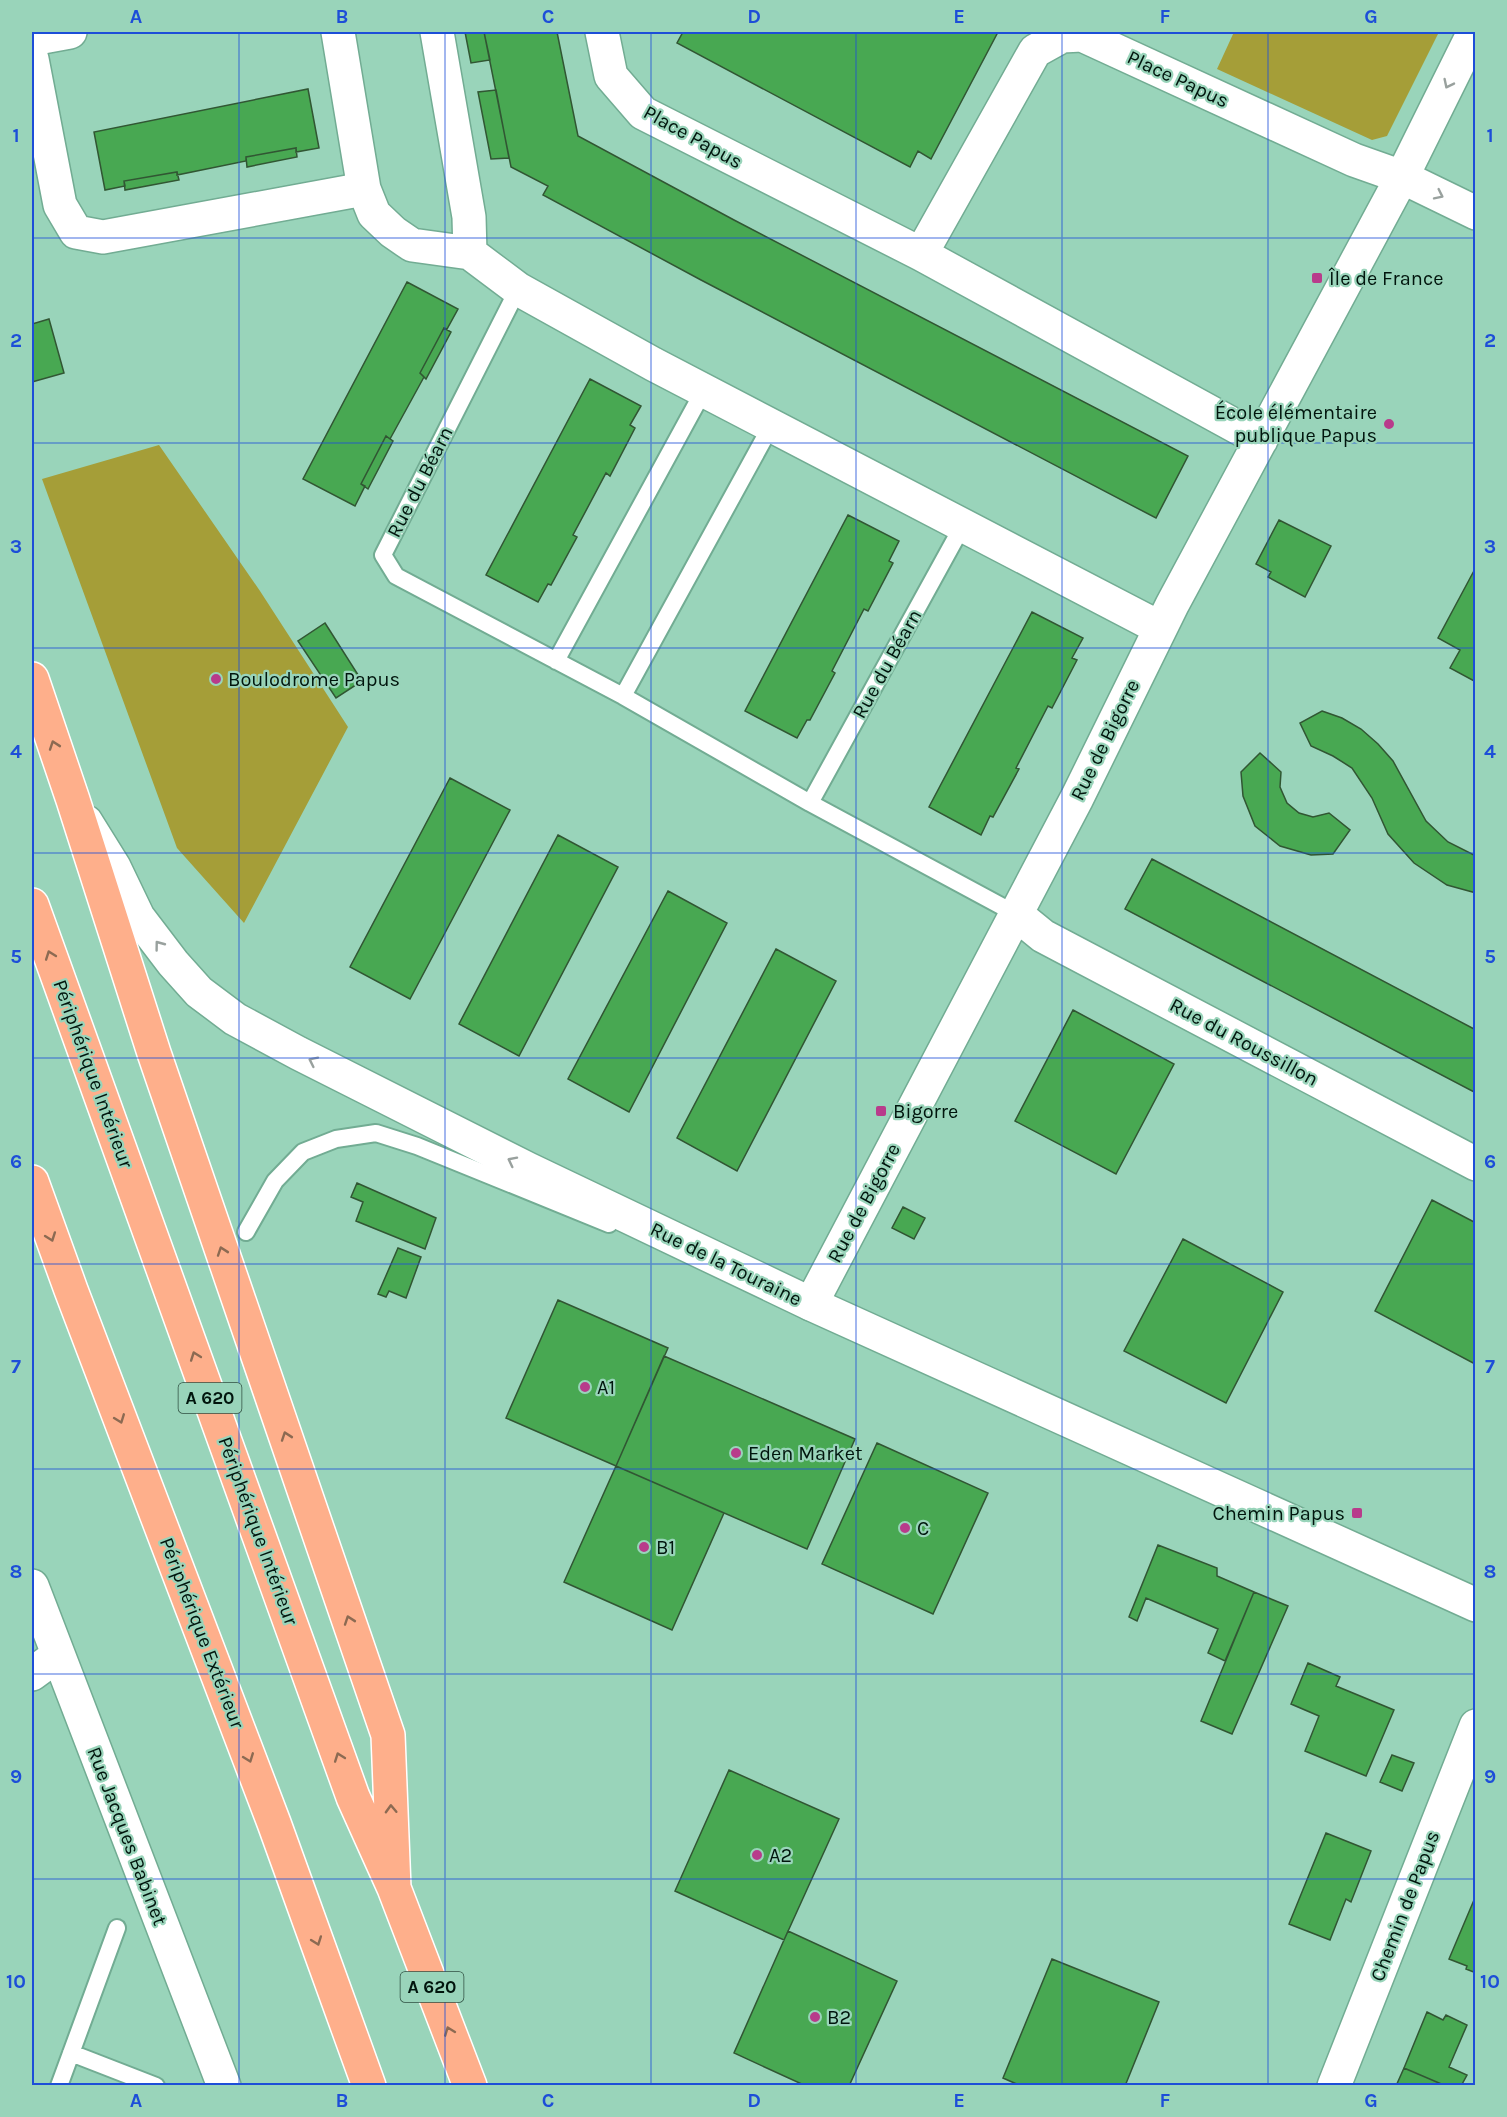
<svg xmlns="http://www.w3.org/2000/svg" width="1507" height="2117" viewBox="0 0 1507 2117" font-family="Karla,sans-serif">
  <rect width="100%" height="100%" fill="#99d4ba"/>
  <path fill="#a59e38" d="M 1234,32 L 1439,32 L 1387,136 L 1372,140 L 1217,69 Z
    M 159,445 L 260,591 L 348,727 L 244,923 L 177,848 L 42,479 Z"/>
  <path fill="#48a852" stroke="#315633" stroke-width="1.5" d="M 465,32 L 484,32 L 490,60 L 471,63 Z
    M 484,32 L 557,32 L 578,136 L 734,220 L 1188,456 L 1156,518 L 701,280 L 543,195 L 548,186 L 511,167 Z
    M 683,32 L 998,32 L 931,159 L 918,151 L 910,167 L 677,43 Z
    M 308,89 L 319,148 L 296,152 L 296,148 L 246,157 L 246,161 L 177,175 L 177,172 L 124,181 L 125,186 L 105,190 L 94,132 Z
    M 496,90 L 509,158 L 491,159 L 478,92 Z
    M 296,148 L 297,157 L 247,167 L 246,157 Z
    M 177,172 L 179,180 L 125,190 L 124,181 Z
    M 407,282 L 458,309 L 447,329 L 444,328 L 420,373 L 424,377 L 390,439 L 386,436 L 361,484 L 365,486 L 355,506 L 303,479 Z
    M 49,319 L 64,373 L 32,382 L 32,324 Z
    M 444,328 L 451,332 L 426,379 L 420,373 Z
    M 590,379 L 641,406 L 630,425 L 635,428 L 610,476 L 606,473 L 573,535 L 577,537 L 551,585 L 548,584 L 538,602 L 486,575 Z
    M 386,436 L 393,441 L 368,489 L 361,484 Z
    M 848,515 L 899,541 L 889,561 L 893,563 L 868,611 L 864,609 L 832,671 L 835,673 L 810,720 L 807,720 L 797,738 L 745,711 Z
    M 1279,520 L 1331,546 L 1305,597 L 1268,577 L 1271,572 L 1256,564 Z
    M 1476,567 L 1476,682 L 1450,668 L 1460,650 L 1438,638 Z
    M 1032,612 L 1083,638 L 1072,658 L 1077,660 L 1052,708 L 1048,706 L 1016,768 L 1019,769 L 993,817 L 990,816 L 981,835 L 929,807 Z
    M 325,623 L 362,681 L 336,698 L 298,641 Z
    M 1322,711 L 1342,718 L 1361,729 L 1378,744 L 1393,761 L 1426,821 L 1448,842 L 1476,856 L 1476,893 L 1447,885 L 1414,863 L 1388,834 L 1372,798 L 1352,768 L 1333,756 L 1311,746 L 1300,723 Z
    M 1260,753 L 1281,772 L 1280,787 L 1287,803 L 1299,813 L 1313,817 L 1329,813 L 1350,830 L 1333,854 L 1311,855 L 1280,846 L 1255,826 L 1243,796 L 1241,772 Z
    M 450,778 L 510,810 L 410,999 L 350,967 Z
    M 558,835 L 618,867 L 519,1056 L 459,1024 Z
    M 1152,859 L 1476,1030 L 1476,1093 L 1125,909 Z
    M 668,891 L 727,923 L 629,1112 L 568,1079 Z
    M 776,949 L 836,981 L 737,1171 L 677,1138 Z
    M 1073,1010 L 1174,1064 L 1116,1174 L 1015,1121 Z
    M 357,1183 L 436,1218 L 425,1249 L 356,1221 L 363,1202 L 351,1197 Z
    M 1432,1200 L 1476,1223 L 1475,1364 L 1375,1311 Z
    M 903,1207 L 925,1218 L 914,1239 L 892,1228 Z
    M 1183,1239 L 1283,1292 L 1226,1403 L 1124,1351 Z
    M 398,1248 L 421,1257 L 406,1298 L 389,1291 L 386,1297 L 378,1294 Z
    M 558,1300 L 668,1348 L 616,1466 L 506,1418 Z
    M 664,1356 L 855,1439 L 807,1549 L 616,1466 Z
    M 877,1443 L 988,1493 L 933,1614 L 822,1564 Z
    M 616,1466 L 724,1513 L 672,1630 L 564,1582 Z
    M 1158,1545 L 1217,1568 L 1217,1576 L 1254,1592 L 1225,1661 L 1208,1653 L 1218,1629 L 1146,1598 L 1137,1621 L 1129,1617 Z
    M 1254,1592 L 1288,1606 L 1232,1734 L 1201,1721 Z
    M 1308,1663 L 1340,1677 L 1336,1686 L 1394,1710 L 1366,1776 L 1305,1751 L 1319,1716 L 1291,1704 Z
    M 1392,1755 L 1414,1763 L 1402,1791 L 1380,1782 Z
    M 729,1770 L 839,1819 L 784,1940 L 675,1891 Z
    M 1326,1833 L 1371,1851 L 1351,1902 L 1346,1899 L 1330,1940 L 1289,1924 Z
    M 1474,1900 L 1476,1901 L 1476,1973 L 1466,1969 L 1467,1966 L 1449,1959 Z
    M 788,1931 L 897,1981 L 849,2086 L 806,2086 L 734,2053 Z
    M 1052,1959 L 1159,2002 L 1125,2086 L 1021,2086 L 1003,2078 Z
    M 1427,2012 L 1443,2020 L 1446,2015 L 1467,2025 L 1449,2067 L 1467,2075 L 1461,2086 L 1446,2086 L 1404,2068 Z
    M 1404,2068 L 1446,2086 L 1396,2086 Z"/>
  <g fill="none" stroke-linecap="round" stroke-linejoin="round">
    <g stroke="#72ac93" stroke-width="20">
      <path id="service" d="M 518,289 L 383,555 L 396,576 L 623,696 L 810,803 L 1016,914
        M 556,661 L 704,390
        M 623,696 L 771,426
        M 810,803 L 963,525
        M 246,1232 L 275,1181 L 303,1152 L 336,1139 L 376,1133 L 417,1146 L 609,1224
        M 71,2053 L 156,2086
        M 59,2086 L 117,1928"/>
    </g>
    <g stroke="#72ac93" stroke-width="36">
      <path id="minor" d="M 338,32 L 364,189 L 374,214 L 393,232 L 412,245 L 470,253 L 518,289 L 653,364 L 1160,628
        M 437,32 L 469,217 L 470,253
        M 602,32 L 611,76 L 643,113 L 921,254 L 1261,440
        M 32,39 L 70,32
        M 32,59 L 60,205 L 76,232 L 103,237 L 364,189
        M 921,254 L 1035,51 L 1062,36 L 1082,35 L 1354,160 L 1402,177 L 1476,213
        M 1016,914 L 1043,936 L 1476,1164
        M 811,1304 L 1077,798 L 1172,605 L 1402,177 L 1474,32
        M 32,1586 L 224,2086
        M 32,1674 L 58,1655
        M 1334,2086 L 1476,1726"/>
    </g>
    <g stroke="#72ac93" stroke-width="36">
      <path id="tertiary" d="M 86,822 L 114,867 L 138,917 L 173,963 L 199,992 L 235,1019 L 298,1053 L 528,1169 L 811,1304 L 1476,1605"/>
    </g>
    <g stroke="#fff" stroke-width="36">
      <path id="motorway" d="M 32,679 L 73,800 L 154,1053 L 388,1735 L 394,1888
        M 32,905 L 353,1797 L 394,1888 L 470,2086
        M 32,1182 L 71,1290 L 274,1823 L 369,2086"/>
    </g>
    <use href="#service" stroke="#fff" stroke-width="16"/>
    <use href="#minor" stroke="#fff" stroke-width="33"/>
    <use href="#tertiary" stroke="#fff" stroke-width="33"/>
    <use href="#motorway" stroke="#feaf8b" stroke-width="33"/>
  </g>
  <defs><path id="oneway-chevron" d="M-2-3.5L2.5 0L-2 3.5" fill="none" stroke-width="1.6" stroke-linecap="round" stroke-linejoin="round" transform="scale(1.5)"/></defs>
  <g stroke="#99a19e">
    <use href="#oneway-chevron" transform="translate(1448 84) rotate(116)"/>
    <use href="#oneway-chevron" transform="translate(1439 195) rotate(26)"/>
    <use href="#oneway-chevron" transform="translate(159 945) rotate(-127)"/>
    <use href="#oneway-chevron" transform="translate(313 1061) rotate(-154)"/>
    <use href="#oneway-chevron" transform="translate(512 1161) rotate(-153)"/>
  </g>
  <g stroke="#8c6a52">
    <use href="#oneway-chevron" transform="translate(54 745) rotate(-109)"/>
    <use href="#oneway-chevron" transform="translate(50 955) rotate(-110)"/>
    <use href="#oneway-chevron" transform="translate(51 1237) rotate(70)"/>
    <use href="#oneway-chevron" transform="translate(222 1251) rotate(-109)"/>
    <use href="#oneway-chevron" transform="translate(195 1356) rotate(-110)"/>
    <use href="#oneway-chevron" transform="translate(120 1419) rotate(69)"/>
    <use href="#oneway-chevron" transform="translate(286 1436) rotate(-109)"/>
    <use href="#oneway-chevron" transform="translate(349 1620) rotate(-109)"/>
    <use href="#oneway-chevron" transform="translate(339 1757) rotate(-110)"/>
    <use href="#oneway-chevron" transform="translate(249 1758) rotate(69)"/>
    <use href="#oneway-chevron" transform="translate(391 1809) rotate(-92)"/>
    <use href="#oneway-chevron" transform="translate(317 1941) rotate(70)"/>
    <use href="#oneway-chevron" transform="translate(449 2031) rotate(-111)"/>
  </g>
  <path fill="none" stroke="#1d4ed8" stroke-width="1.5" stroke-opacity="0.55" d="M 239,32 L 239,2086M 445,32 L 445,2086M 651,32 L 651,2086M 856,32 L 856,2086M 1062,32 L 1062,2086M 1268,32 L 1268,2086M 32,238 L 1476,238M 32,443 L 1476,443M 32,648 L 1476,648M 32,853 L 1476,853M 32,1058 L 1476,1058M 32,1264 L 1476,1264M 32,1469 L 1476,1469M 32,1674 L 1476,1674M 32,1879 L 1476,1879"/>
  <g fill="#b83b8b" stroke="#99d4ba" stroke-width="2">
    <rect x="1311" y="272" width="12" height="12" rx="3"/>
    <circle cx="1389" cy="424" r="6"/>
    <circle cx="216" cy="679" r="6"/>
    <rect x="875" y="1105" width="12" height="12" rx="3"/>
    <circle cx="585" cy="1387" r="6"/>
    <circle cx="736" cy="1453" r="6"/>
    <rect x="1351" y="1507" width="12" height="12" rx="3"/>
    <circle cx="905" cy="1528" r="6"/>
    <circle cx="644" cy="1547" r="6"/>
    <circle cx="757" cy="1855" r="6"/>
    <circle cx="815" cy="2017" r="6"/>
  </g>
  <g text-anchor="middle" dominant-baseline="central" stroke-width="4.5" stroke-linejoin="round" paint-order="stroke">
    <g fill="#99d4ba" stroke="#2f4e41" stroke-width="1.5">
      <rect x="178.5" y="1383" width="63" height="30" rx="4.5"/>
      <rect x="400.5" y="1972" width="63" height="30" rx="4.5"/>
    </g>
    <g font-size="18" font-weight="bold" fill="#01150d">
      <text x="210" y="1398">A 620</text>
      <text x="432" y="1987">A 620</text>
    </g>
    <g font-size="20" fill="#01150d" stroke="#99d4ba">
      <text transform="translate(1178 79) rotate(25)">Place Papus</text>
      <text transform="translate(693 137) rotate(29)">Place Papus</text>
      <text transform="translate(420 482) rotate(-63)">Rue du Béarn</text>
      <text transform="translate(887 664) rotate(-61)">Rue du Béarn</text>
      <text transform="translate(1105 740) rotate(-64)">Rue de Bigorre</text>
      <text transform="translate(1244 1042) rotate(28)">Rue du Roussillon</text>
      <text transform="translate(93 1074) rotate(70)">Périphérique Intérieur</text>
      <text transform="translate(864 1203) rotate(-62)">Rue de Bigorre</text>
      <text transform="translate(726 1264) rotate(26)">Rue de la Touraine</text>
      <text transform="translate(258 1531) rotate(70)">Périphérique Intérieur</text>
      <text transform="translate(202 1633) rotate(69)">Périphérique Extérieur</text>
      <text transform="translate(127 1836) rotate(69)">Rue Jacques Babinet</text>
      <text transform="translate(1405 1906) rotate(-69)">Chemin de Papus</text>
    </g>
    <g font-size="20" fill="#01150d" stroke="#99d4ba" text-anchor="start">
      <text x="1329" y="278">Île de France</text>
      <text x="1377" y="412" text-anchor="end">École élémentaire<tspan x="1377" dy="23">publique Papus</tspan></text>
      <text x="228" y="679">Boulodrome Papus</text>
      <text x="893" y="1111">Bigorre</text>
      <text x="597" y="1387">A1</text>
      <text x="748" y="1453">Eden Market</text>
      <text x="1345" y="1513" text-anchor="end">Chemin Papus</text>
      <text x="917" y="1528">C</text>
      <text x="656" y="1547">B1</text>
      <text x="769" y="1855">A2</text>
      <text x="827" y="2017">B2</text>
    </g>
  </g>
  <rect width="1507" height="2117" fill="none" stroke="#99d4ba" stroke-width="66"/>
  <rect x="33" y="33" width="1441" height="2051" fill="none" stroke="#1d4ed8" stroke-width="2"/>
  <g font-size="20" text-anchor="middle" font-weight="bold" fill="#1d4ed8">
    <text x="136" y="23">A</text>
    <text x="342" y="23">B</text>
    <text x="548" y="23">C</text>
    <text x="754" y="23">D</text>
    <text x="959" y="23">E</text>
    <text x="1165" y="23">F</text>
    <text x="1371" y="23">G</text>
    <text x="16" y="142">1</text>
    <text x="1490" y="142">1</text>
    <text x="16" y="347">2</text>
    <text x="1490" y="347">2</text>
    <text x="16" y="553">3</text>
    <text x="1490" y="553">3</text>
    <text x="16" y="758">4</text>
    <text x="1490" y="758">4</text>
    <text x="16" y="963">5</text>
    <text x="1490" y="963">5</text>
    <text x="16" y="1168">6</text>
    <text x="1490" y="1168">6</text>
    <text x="16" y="1373">7</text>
    <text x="1490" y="1373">7</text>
    <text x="16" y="1578">8</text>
    <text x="1490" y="1578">8</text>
    <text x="16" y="1783">9</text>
    <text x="1490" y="1783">9</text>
    <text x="16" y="1988">10</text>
    <text x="1490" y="1988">10</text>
    <text x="136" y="2107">A</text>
    <text x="342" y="2107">B</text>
    <text x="548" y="2107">C</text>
    <text x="754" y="2107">D</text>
    <text x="959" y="2107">E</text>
    <text x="1165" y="2107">F</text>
    <text x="1371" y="2107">G</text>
  </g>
</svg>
